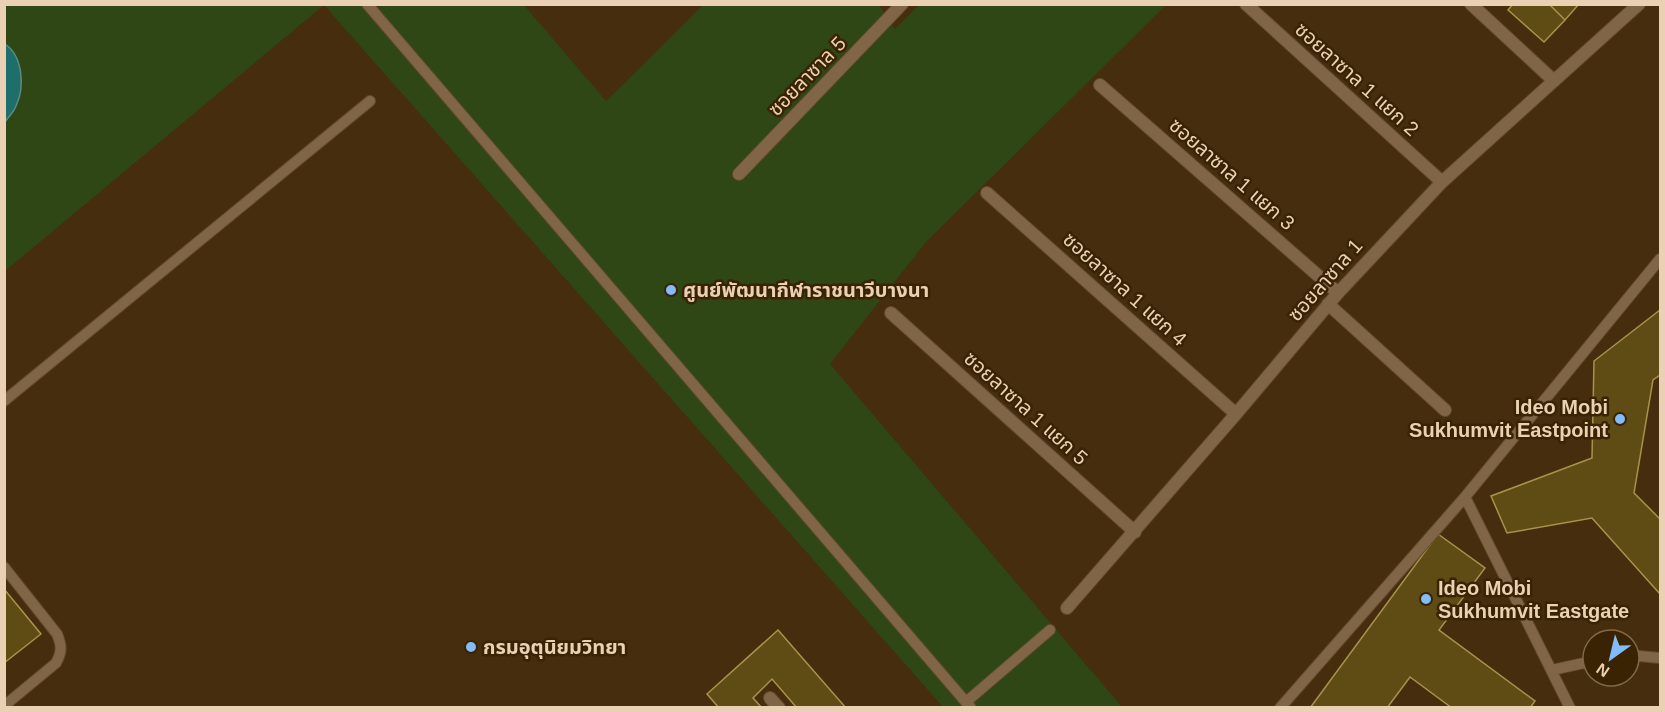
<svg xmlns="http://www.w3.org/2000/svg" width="1665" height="712" viewBox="0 0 1665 712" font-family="Arial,'Noto Sans Thai',sans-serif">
  <rect width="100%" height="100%" fill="#452d0e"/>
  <path fill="#2f4615" d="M 5,5 L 324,5 L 5,271 Z
    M 324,5 L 524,5 L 606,101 L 703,5 L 879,5 L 895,29 L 919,5 L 1166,5 L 926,242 L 830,364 L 1122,707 L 943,707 Z"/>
  <path fill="#1e6f6b" stroke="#5b8c81" stroke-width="1.5" d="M 5,44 C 23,56 25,87 16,106 C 14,112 8,117 5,122 Z"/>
  <path fill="#5e4c14" stroke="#ab924c" stroke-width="1.5" d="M 1513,4 L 1549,4 L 1565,20 L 1544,42 L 1508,10 Z
    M 1549,4 L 1579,4 L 1565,20 Z
    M 1660,310 L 1660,375 L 1653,380 L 1634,493 L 1660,519 L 1660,594 L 1592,518 L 1507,533 L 1491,496 L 1592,458 L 1594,361 Z
    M 1438,534 L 1485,568 L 1439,630 L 1535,701 L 1530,708 L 1452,708 L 1410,677 L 1387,708 L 1310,708 Z
    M 4,589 L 41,634 L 4,663 Z
    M 778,630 L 846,708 L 797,708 L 772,679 L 753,698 L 762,708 L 719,708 L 707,694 Z"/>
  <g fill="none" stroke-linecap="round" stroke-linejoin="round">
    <g stroke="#634b2c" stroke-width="12">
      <path id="service" d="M 367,4 L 971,708
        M 4,401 L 370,101
        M 4,567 L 57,634 C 62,646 62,652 56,663 L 4,706
        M 1629,655 L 1660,658
        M 1552,670 L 1593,661
        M 966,702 L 1050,630
        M 1280,708 L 1465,497
        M 1570,708 L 1465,497 L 1660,259"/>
    </g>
    <g stroke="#634b2c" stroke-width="14">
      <path id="minor" d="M 1246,4 L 1442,182
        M 1471,4 L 1554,81
        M 1100,85 L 1338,293
        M 739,174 L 902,4
        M 987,193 L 1236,414
        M 1328,304 L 1445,410
        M 891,313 L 1135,532
        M 1067,608 L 1236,414 L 1338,293 L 1442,182 L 1639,4
        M 770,698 L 779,708"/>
    </g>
    <use href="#service" stroke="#806646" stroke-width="10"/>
    <use href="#minor" stroke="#806646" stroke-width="12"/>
  </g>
  <g fill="#82bcfa" stroke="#3a2303" stroke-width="2">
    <circle cx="671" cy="290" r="6"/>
    <circle cx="1620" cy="419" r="6"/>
    <circle cx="1426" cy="599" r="6"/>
    <circle cx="471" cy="647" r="6"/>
  </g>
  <g text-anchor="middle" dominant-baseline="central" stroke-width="5" stroke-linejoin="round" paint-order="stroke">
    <g font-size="20" fill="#ead1b4" stroke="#3a2303">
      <text transform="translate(807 76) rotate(-46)">ซอยลาซาล 5</text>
      <text transform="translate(1357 79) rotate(42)">ซอยลาซาล 1 แยก 2</text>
      <text transform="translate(1232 174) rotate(41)">ซอยลาซาล 1 แยก 3</text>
      <text transform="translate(1325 280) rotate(-49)">ซอยลาซาล 1</text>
      <text transform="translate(1125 289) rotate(42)">ซอยลาซาล 1 แยก 4</text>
      <text transform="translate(1026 408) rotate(42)">ซอยลาซาล 1 แยก 5</text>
    </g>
    <g font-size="20" font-weight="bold" fill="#ead1b4" stroke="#3a2303" text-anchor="start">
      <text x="683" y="290">ศูนย์พัฒนากีฬาราชนาวีบางนา</text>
      <text x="1608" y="407" text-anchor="end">Ideo Mobi<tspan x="1608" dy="23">Sukhumvit Eastpoint</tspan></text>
      <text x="1438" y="588">Ideo Mobi<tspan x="1438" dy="23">Sukhumvit Eastgate</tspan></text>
      <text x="483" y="647">กรมอุตุนิยมวิทยา</text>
    </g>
  </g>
  <rect width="1665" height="712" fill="none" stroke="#ead1b4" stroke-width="12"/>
  <g transform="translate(1611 658) rotate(214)"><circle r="28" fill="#3a2303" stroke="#80694a" stroke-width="1.5"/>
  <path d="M0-4.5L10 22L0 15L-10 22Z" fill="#82bcfa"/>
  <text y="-9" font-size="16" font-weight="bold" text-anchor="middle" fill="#ead1b4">N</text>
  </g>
</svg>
